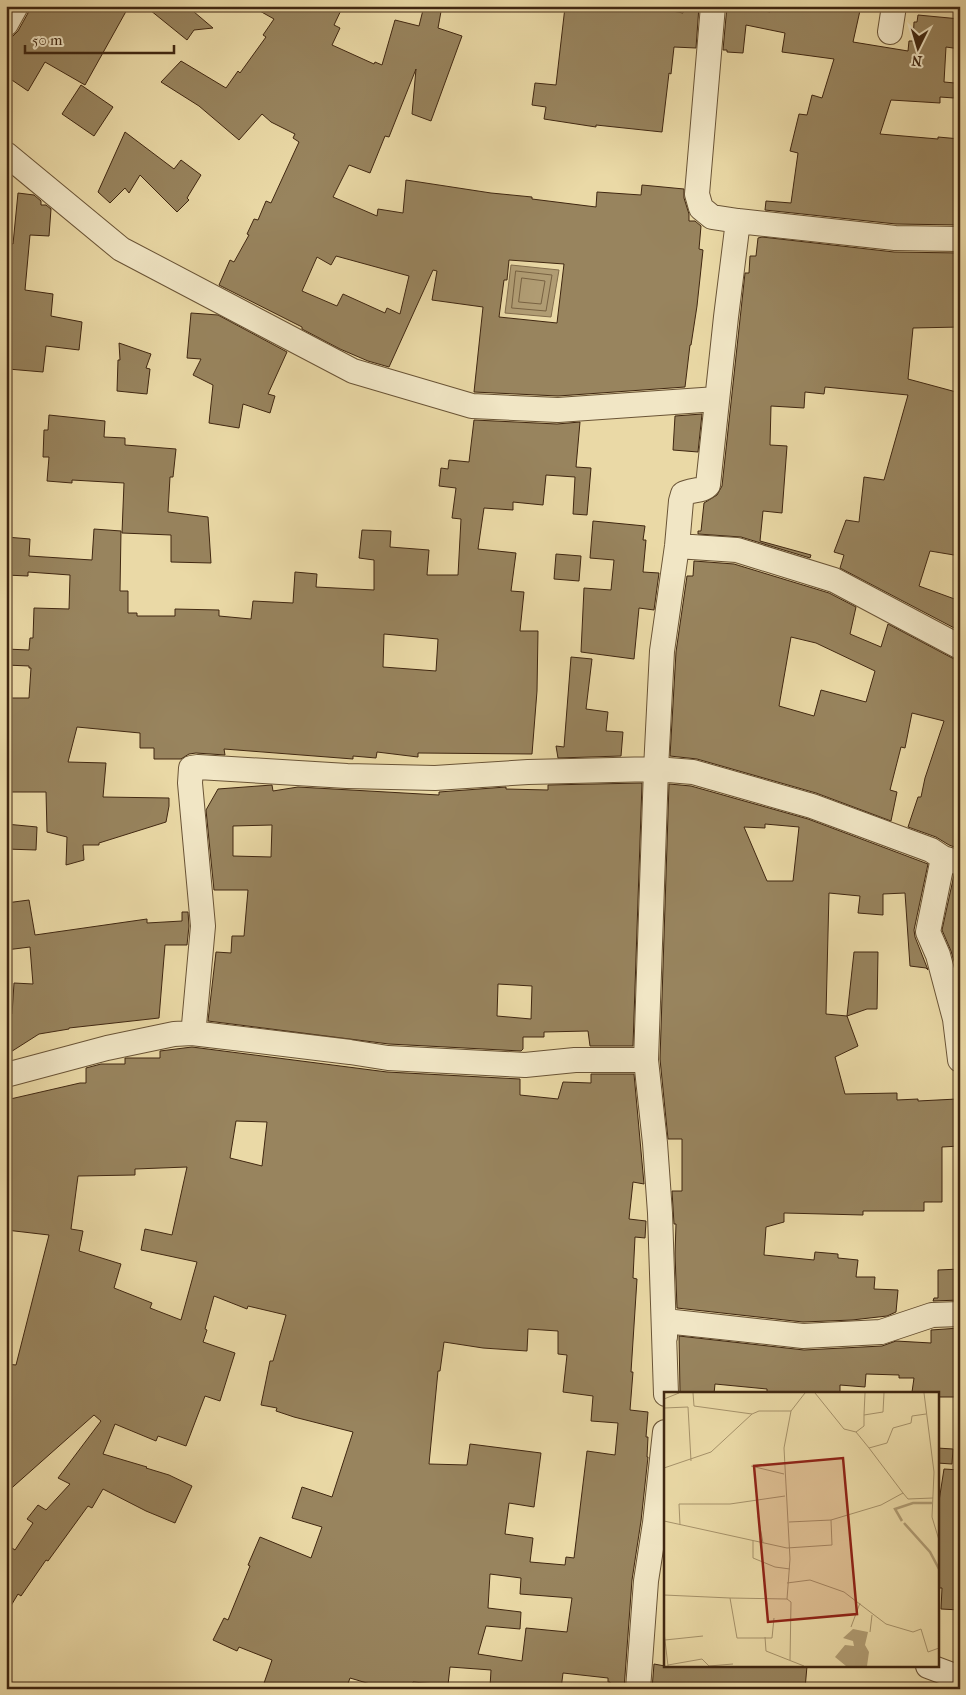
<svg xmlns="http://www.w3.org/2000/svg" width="966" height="1695" viewBox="0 0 966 1695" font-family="'IM FELL French Canon',serif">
  <rect width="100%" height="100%" fill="#ead9a6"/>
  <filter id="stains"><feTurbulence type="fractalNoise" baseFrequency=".004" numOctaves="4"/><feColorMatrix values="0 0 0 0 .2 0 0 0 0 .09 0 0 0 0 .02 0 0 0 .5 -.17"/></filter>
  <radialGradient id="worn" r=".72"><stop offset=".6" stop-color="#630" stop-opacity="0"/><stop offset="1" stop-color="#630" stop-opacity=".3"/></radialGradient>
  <path fill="#b09c73" stroke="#836d4c" d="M 511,265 L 559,270 L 551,317 L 505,313 Z"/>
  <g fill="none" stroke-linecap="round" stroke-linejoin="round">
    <path stroke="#786242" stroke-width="1" d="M 516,271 L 552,275 L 546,311 L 512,308 Z
      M 522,278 L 545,281 L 541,304 L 519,302 Z"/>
  </g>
  <path fill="#98845e" stroke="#402711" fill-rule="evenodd" d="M 30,6 L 129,6 L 85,85 L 45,62 L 28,91 L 6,76 L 6,38 L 13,36 L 18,31 L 28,13 Z
    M 145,6 L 187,6 L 213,28 L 194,30 L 187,40 Z
    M 251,6 L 343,6 L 334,25 L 340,28 L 332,45 L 374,64 L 375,62 L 382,65 L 395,20 L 419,26 L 424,6 L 442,6 L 438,28 L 462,36 L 431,121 L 412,114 L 416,69 L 389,137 L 385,136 L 370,173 L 349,165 L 333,197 L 377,216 L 378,209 L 403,213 L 406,180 L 491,193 L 532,197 L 532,199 L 596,207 L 597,192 L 641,195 L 642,185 L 684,189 L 684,198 L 689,214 L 689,221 L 695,221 L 701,226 L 699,249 L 703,250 L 697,306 L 691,345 L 690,345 L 685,387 L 558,396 L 474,392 L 483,307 L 432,300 L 437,271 L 433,270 L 389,367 L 368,361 L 340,349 L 302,329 L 302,327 L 219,285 L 230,260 L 234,262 L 249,235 L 247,234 L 254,219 L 258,220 L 266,201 L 271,203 L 299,142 L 293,138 L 295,134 L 271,122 L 262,114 L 239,140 L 199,106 L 161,82 L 181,61 L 226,88 L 238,71 L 240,73 L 266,37 L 263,35 L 274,19 ZM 336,256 L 409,276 L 400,314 L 387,308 L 385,313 L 343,294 L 337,306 L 302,291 L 317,257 L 331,265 ZM 509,260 L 564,264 L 557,323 L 499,317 L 504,280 L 507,280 Z
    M 579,6 L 645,6 L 683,13 L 684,6 L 699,6 L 696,48 L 674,47 L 671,74 L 669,73 L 662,132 L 596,125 L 596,127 L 544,119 L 546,107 L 532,105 L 535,83 L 556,85 L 565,7 L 579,9 Z
    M 727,6 L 737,6 L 770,12 L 771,6 L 817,6 L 835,9 L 835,6 L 861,6 L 853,42 L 908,51 L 909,41 L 913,41 L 914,22 L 917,22 L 918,15 L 960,19 L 960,49 L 946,47 L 944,82 L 955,83 L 954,98 L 940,97 L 940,103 L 891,100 L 880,134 L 938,139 L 938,137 L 960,139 L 960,225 L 896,224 L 765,210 L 766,201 L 791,203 L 798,153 L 790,151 L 799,114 L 807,115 L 812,95 L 822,98 L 834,59 L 782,52 L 785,33 L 746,25 L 743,53 L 727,52 L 727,50 L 723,50 Z
    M 81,85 L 113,107 L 94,136 L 62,114 Z
    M 125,132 L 174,169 L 181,160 L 201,175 L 187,198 L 189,200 L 177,212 L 140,175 L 129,193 L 125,188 L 110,203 L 98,192 Z
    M 18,193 L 34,195 L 41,201 L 41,205 L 46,205 L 51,209 L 49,236 L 30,235 L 25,290 L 53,294 L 51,316 L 82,322 L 79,350 L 46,346 L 43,372 L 8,369 L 6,242 L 13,244 Z
    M 762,237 L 894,252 L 960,253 L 960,327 L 913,328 L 908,379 L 960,393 L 960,556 L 930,551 L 919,586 L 960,601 L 960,631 L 840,568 L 844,555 L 834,552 L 846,520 L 859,522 L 864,477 L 884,480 L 908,395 L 825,387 L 824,394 L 805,392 L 804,408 L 771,406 L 770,445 L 787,446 L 782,513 L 763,511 L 760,541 L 811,555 L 810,558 L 741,537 L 698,534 L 698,531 L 701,531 L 704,503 L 717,495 L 722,486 L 745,273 L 749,273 L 750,256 L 756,256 L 758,238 Z
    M 191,313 L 218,315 L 287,352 L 268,394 L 275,396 L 270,413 L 243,404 L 239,428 L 209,423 L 213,385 L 193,375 L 201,359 L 187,358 Z
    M 119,343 L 151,354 L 146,368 L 150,369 L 147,394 L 117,391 L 118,360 L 120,360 Z
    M 702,414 L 698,452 L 673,450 L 675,416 Z
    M 49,415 L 105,421 L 104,437 L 125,438 L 125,445 L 176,449 L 173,477 L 170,477 L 168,512 L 208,517 L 211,563 L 171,562 L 171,535 L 122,533 L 124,483 L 72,480 L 72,483 L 47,481 L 49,457 L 43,457 L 44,430 L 48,430 Z
    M 474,420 L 557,424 L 580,422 L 576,467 L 591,468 L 587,515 L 573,514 L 575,477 L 546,475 L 543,505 L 513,502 L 513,510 L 484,508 L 478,549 L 516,553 L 511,591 L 524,592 L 520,631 L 538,631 L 537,691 L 532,754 L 418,753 L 418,757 L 377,752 L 376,758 L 353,756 L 353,759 L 224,749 L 225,755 L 196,753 L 189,754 L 181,759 L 154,759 L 154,748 L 140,748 L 140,733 L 77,727 L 68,762 L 106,763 L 103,797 L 169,798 L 169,806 L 166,822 L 99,843 L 99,845 L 83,845 L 84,860 L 66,865 L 67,837 L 47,832 L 46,792 L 6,792 L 6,698 L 29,698 L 31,668 L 29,668 L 29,666 L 6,665 L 6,649 L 29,650 L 30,638 L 33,638 L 34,608 L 69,609 L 70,575 L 28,572 L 28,576 L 6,575 L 6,537 L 30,539 L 29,556 L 92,560 L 94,529 L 121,531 L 120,591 L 128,591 L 128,613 L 137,613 L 137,616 L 175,616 L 175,609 L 219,610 L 219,616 L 251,619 L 253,601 L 293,603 L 295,572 L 317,574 L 316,587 L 374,590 L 374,560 L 359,558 L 362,530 L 391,531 L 390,547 L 429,550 L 427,575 L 458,575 L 461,519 L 452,518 L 456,488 L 439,486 L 441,468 L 448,469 L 449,460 L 469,462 ZM 384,634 L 438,639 L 436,671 L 383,667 Z
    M 593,521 L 645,526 L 643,540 L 646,540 L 643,572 L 659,573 L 654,610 L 639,608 L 634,659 L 581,652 L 584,588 L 611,590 L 614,560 L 590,558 Z
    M 556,554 L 581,556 L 579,581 L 554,579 Z
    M 694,561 L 734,564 L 829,593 L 856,607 L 850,634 L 881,647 L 888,624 L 954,659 L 960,661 L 960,849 L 949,845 L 936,837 L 908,827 L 918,797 L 921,797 L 925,778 L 944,721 L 912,713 L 905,748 L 901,747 L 890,790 L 897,792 L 891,821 L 816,793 L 697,759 L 670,756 L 676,652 L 687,576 L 693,576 ZM 791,637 L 816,643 L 875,671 L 866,702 L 821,690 L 814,716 L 779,706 Z
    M 571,657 L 592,659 L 586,709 L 608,712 L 606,731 L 623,732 L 621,756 L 558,758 L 556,746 L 564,747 Z
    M 642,783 L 633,1046 L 590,1046 L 588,1031 L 544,1032 L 544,1037 L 523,1037 L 523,1049 L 521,1051 L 389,1044 L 208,1021 L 216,952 L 231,953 L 232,936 L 244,936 L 248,890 L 214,890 L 206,810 L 218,789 L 272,785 L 273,791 L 298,787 L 439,795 L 439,792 L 506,787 L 506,789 L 548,790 L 548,785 ZM 272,825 L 271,857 L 233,856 L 233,826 ZM 498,984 L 532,986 L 531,1019 L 497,1016 Z
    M 669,784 L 691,786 L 808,819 L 928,864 L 914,930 L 915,937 L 928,970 L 926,968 L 910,966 L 905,893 L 883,894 L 883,915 L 858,913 L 860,896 L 829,893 L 826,1014 L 847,1016 L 854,952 L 878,952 L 877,1009 L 867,1009 L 847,1016 L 858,1046 L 835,1057 L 845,1094 L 897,1093 L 897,1100 L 918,1099 L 918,1101 L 957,1099 L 960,1146 L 942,1147 L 942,1202 L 924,1202 L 924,1211 L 863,1211 L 863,1215 L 784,1213 L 784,1222 L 766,1227 L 764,1255 L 814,1260 L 815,1252 L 838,1254 L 838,1258 L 858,1260 L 856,1277 L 875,1277 L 874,1289 L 898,1290 L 896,1312 L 887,1316 L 852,1320 L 803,1322 L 677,1308 L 675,1254 L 676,1224 L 674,1224 L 672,1191 L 682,1191 L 682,1139 L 668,1139 L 660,1059 ZM 765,824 L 799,827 L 793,881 L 767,881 L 744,827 L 765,828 Z
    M 6,824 L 37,827 L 36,850 L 6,849 Z
    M 954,875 L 960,876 L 958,913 L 960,913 L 960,926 L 957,945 L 960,945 L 960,975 L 958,975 L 951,951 L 942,930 Z
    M 29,900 L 35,935 L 147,919 L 147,923 L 182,921 L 182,912 L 188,912 L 189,926 L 187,945 L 165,945 L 159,1018 L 69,1028 L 69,1029 L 39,1034 L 6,1055 L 6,1014 L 12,1014 L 14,983 L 33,984 L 30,947 L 6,950 L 6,903 Z
    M 192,1047 L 387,1072 L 520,1079 L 520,1095 L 558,1099 L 563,1082 L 591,1083 L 591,1074 L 634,1074 L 644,1184 L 633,1182 L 629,1219 L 646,1221 L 645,1238 L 635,1237 L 633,1278 L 637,1279 L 631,1372 L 633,1372 L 630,1410 L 648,1412 L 646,1437 L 648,1437 L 647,1457 L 648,1457 L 641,1521 L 632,1580 L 624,1689 L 610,1689 L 610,1682 L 608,1682 L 608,1678 L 563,1673 L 561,1689 L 504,1689 L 490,1687 L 491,1670 L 450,1667 L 448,1685 L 413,1682 L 412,1689 L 387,1689 L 350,1678 L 346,1689 L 262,1689 L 272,1660 L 239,1647 L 237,1651 L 213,1640 L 224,1618 L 228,1620 L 250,1566 L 248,1565 L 260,1537 L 311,1558 L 322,1527 L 292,1518 L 302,1487 L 332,1497 L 353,1432 L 294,1417 L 276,1411 L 277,1408 L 261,1405 L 270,1361 L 273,1361 L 286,1315 L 248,1306 L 247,1309 L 214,1296 L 205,1329 L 207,1330 L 203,1342 L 235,1353 L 220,1401 L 205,1396 L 186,1446 L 158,1436 L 156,1441 L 115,1424 L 103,1454 L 147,1467 L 146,1468 L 169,1475 L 192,1486 L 175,1523 L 146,1511 L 103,1489 L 92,1508 L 88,1506 L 48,1561 L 46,1560 L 21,1596 L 18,1594 L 6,1614 L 6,1544 L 15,1550 L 33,1523 L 27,1519 L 38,1505 L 46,1510 L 70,1484 L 58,1478 L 101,1421 L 94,1415 L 6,1493 L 6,1364 L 16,1365 L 49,1235 L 6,1230 L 6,1100 L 80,1083 L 86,1083 L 86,1068 L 101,1064 L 125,1064 L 125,1058 L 160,1058 L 160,1051 ZM 236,1121 L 267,1122 L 262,1166 L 230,1158 ZM 187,1167 L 172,1235 L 145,1229 L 141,1250 L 197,1262 L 181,1320 L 150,1308 L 152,1303 L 114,1288 L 121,1264 L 79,1251 L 83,1231 L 71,1229 L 78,1176 L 135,1175 L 135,1169 ZM 528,1329 L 558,1331 L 558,1354 L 567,1355 L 563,1392 L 593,1396 L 591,1421 L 618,1423 L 615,1455 L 587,1451 L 574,1558 L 566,1557 L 565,1565 L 530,1562 L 533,1538 L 505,1534 L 509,1503 L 534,1507 L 541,1453 L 470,1444 L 467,1465 L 429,1464 L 438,1371 L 440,1371 L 444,1342 L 483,1348 L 527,1351 ZM 490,1574 L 521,1578 L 520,1594 L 572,1598 L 567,1632 L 526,1628 L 522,1661 L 478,1654 L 486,1626 L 520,1629 L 521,1612 L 488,1608 Z
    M 960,1269 L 960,1300 L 933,1301 L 934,1298 L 938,1298 L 938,1270 Z
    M 960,1328 L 960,1397 L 937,1397 L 937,1394 L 912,1392 L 914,1378 L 899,1378 L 899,1375 L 866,1374 L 865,1387 L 840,1385 L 840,1393 L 767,1394 L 767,1389 L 715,1384 L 714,1394 L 680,1392 L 679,1336 L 804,1350 L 882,1346 L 896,1341 L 931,1343 L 931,1330 Z
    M 937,1448 L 953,1449 L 952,1464 L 937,1463 Z
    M 944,1469 L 960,1470 L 960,1610 L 941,1609 L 942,1588 L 937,1588 L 937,1514 Z
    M 654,1664 L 665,1666 L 807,1666 L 805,1689 L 750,1689 L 724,1686 L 724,1689 L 652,1689 Z"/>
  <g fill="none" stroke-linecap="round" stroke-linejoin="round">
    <g stroke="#6a5436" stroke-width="26">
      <path id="minor" d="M 713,6 L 697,194 L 701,208 L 712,217 L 738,221 L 895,238 L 960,239
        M 6,24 L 16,6
        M 890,32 L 894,6
        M 6,154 L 121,249 L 353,371 L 472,406 L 558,410 L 717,399
        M 677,546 L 737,550 L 834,580 L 960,647
        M 943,858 L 928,932 L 938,955 L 955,1019 L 960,1060
        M 192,1033 L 350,1052 L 388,1058 L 525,1065 L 575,1060 L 646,1060
        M 6,1075 L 107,1048 L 174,1034 L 192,1033 L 194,1025 L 203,926 L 190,783 L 191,768 L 198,767 L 347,776 L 435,778 L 528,772 L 656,769 L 693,772 L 812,806 L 931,850 L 943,858 L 960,863
        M 665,1337 L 665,1321 L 803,1336 L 881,1332 L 932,1315 L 960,1314
        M 666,1394 L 660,1213 L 655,1143 L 646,1060 L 656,769 L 662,651 L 677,546 L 681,501 L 683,494 C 691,489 702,492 708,485 L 726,317 L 738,221
        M 928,1666 L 960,1678
        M 638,1689 L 646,1581 L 655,1523 L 665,1432"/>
    </g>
    <use href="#minor" stroke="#f1e6c5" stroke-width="24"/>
  </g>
  <g transform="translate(664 1392)">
    <rect width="275" height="275" fill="#ead9a6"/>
    <path d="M 189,237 L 204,240 L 201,253 L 205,260 L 203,274 L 182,274 L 171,265 L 181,253 L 190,254 L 189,249 L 179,246 Z" fill="#b09c73"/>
    <path fill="none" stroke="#b09c73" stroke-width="2.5" d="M 238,129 L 231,117 L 249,111 L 268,111M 240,131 L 266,160 L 275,177"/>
    <path fill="none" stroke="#a6926a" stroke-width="1" d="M 29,1 L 30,14 L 88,22 L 95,19 L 127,19M 151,1 L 180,37 L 192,40 L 205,56M 260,1 L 270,80 L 268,125 L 275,148M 0,7 L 15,1M 0,16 L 24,15 L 27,69M 200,23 L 201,1M 192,40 L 200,34 L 200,23 L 219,20 L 220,1M 87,74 L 120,82M 0,76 L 47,60 L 88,22M 239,101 L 205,56 L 223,51 L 229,36 L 247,31 L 248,24 L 262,22M 94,124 L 99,151M 0,129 L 123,156 L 168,153 L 167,128 L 217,113 L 239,101 L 244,107 L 269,106M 125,130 L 167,128M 16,133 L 15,112 L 66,112 L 121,104M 89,149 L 89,166 L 111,175 L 126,177M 123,191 L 146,188 L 180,200 L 222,232 L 249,240 L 257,237 L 264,260 L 275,256M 0,203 L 66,206 L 73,246 L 108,246 L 110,226M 66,206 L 123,207M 187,235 L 196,211M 0,240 L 4,274M 206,240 L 208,223M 101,245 L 102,259 L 140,274M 1,248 L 39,244M 126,268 L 127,210 L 123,207 L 126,167 L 120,56 L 127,19 L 141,1M 4,273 L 38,267 L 45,274 L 69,272"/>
    <path fill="#8f2418" fill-opacity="0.15" stroke="#8f2418" stroke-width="2.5" d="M 179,66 L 193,222 L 104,230 L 90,74 Z"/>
    <rect width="275" height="275" fill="none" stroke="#402711" stroke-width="2.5"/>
  </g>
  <rect width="966" height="1695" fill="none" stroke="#ead9a6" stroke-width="25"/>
  <rect x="8" y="8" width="951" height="1680" fill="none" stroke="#402711" stroke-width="2.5"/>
  <rect x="12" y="12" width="941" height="1670" fill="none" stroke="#402711"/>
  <g transform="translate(918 48) rotate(185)" stroke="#f1e6c5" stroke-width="4" paint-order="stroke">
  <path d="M0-4L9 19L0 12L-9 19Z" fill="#402711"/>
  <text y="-8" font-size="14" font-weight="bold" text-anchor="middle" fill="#402711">N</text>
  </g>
  <path d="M25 45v8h149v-8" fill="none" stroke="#402711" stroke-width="2.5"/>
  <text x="32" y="45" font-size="15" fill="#402711" stroke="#f1e6c5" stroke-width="4" paint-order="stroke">50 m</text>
  <rect width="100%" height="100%" filter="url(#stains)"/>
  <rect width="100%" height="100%" fill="url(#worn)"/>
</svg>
